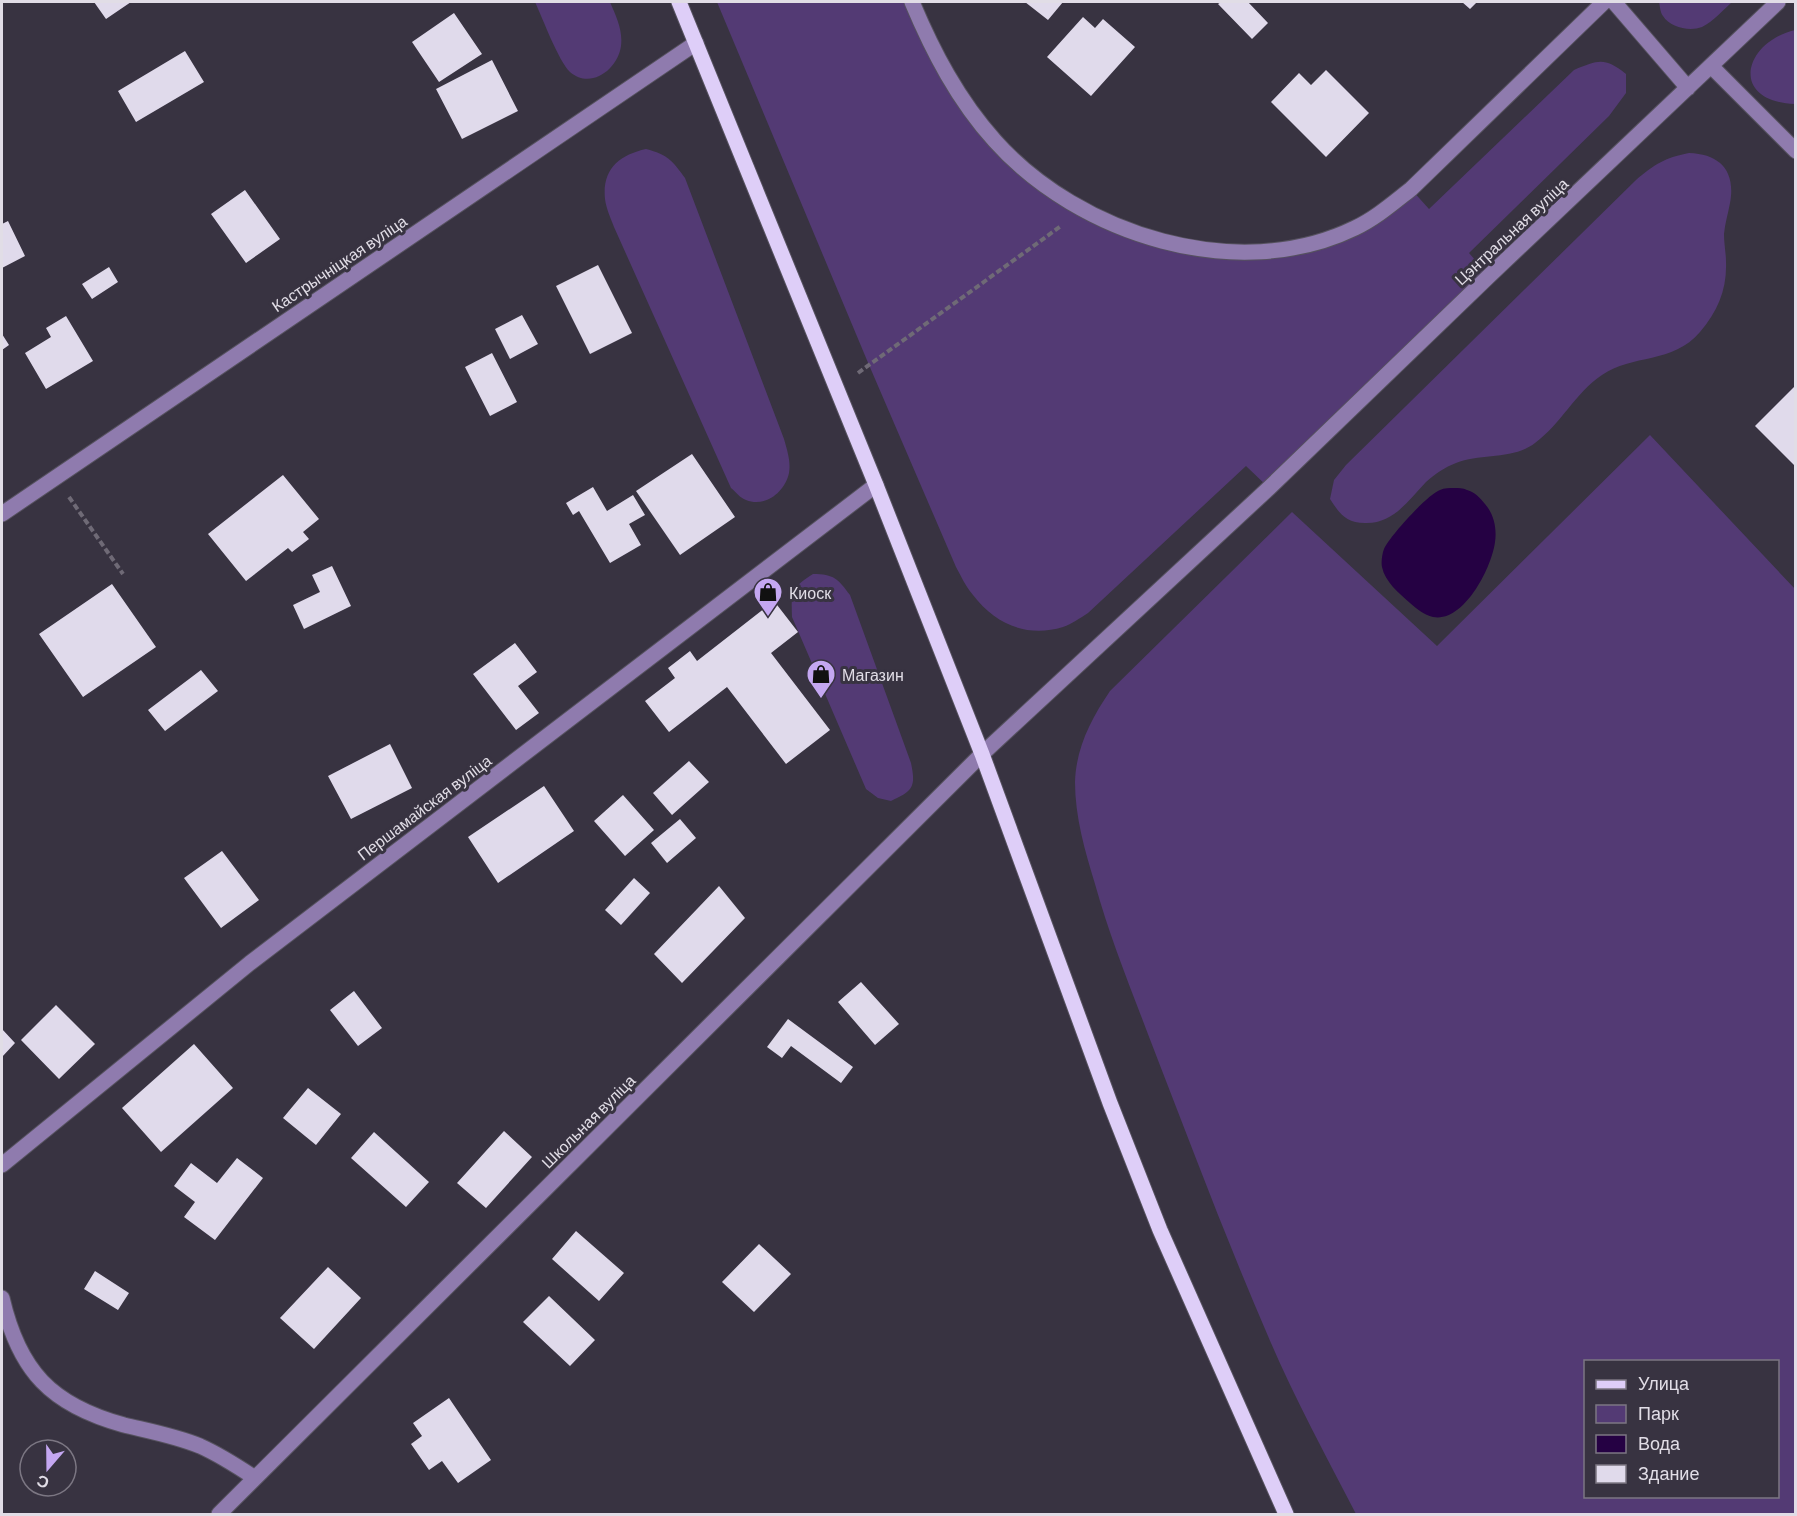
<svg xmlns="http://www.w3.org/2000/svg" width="1797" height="1516" viewBox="0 0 1797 1516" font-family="Barlow,sans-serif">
  <rect width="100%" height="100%" fill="#383341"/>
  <path fill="#533a74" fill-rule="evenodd" d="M 535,2 L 610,2 C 616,16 623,30 621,46 C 618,69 591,90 570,72 C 558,60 543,19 535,2 Z
    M 717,2 L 912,2 L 995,141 L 1083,210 L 1221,251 L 1323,240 L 1411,189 L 1429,209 L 1574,70 C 1599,60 1604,57 1626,74 L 1626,93 L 1609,116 L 1469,253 L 1489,276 L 1269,488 L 1246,466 L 1088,613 C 1080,618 1072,624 1063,627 C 1027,638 995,624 973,595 C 966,587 961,576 956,567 L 869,365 Z
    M 1659,2 L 1732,2 C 1723,10 1714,21 1702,27 C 1689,32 1670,27 1663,16 C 1660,12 1660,6 1659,2 Z
    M 1795,30 L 1795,104 C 1728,101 1744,42 1795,30 Z
    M 646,149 C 668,155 672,160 685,178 L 784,439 C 787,450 791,461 789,473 C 785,492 765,508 746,500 C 740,498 736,492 731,488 L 614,227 C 611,219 606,208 605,199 C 602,169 619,155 646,149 Z
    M 1689,153 C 1720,154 1736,171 1730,203 C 1728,214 1725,223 1724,234 C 1724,244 1726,253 1726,262 C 1727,289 1718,311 1700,332 C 1673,364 1632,354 1602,375 C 1575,393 1561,424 1535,443 C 1513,460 1481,453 1456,463 C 1445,467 1435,474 1426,482 C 1408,501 1393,524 1365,523 C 1346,523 1339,513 1330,499 L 1334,480 L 1346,465 L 1636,180 C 1655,164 1664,158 1689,153 Z
    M 1650,435 L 1795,589 L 1795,1514 L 1356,1514 C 1326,1456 1294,1397 1268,1336 C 1226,1239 1189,1140 1151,1042 C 1131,989 1110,938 1095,884 C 1085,851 1075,817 1075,782 C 1076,748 1091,719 1110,691 L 1292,512 L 1437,646 ZM 1586,1362 L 1778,1362 L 1778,1496 L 1586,1496 Z
    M 813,574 C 834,574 838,579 850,595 L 911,763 C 916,787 913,791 891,801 L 878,798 L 866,789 L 792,617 C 791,593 792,587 813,574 Z"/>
  <path fill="#250143" d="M 1454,488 C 1458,488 1463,488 1467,490 C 1475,492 1480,498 1485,504 C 1494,514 1497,529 1495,542 C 1492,567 1464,623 1433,617 C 1424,615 1417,609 1410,603 C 1399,593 1385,582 1382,567 C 1381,563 1382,554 1384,549 C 1389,537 1428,494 1440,490 C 1444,488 1450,488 1454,488 Z"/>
  <path fill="#e0daeb" d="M 94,2 L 131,2 L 106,19 Z
    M 1025,2 L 1063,2 L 1048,20 Z
    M 1221,2 L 1248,2 L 1268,23 L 1252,39 L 1218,4 Z
    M 1462,2 L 1477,2 L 1470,9 Z
    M 454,13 L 482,54 L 439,82 L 412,42 Z
    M 1083,17 L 1095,28 L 1103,19 L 1135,47 L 1091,96 L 1047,57 Z
    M 185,51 L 204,82 L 136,122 L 118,91 Z
    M 492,60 L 518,111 L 462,139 L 436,89 Z
    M 1326,70 L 1369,113 L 1326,157 L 1271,102 L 1299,73 L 1311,85 Z
    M 245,190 L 280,239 L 246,263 L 211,214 Z
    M 8,221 L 25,256 L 2,268 L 2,224 Z
    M 598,265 L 632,333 L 590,354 L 556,286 Z
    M 109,267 L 118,282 L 92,299 L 82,284 Z
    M 522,315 L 538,344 L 510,359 L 495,329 Z
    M 66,316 L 93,361 L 46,389 L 25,353 L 51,337 L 46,328 Z
    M 2,334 L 9,345 L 2,350 Z
    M 492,353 L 517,402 L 490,416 L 465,367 Z
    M 1796,385 L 1796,467 L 1755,426 Z
    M 692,454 L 735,517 L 680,555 L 636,491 Z
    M 283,475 L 319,519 L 303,532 L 309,539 L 292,552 L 288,548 L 246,581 L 208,534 Z
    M 593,487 L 607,511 L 633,495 L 645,515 L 629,524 L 641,545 L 610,563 L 579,511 L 573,515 L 566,503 Z
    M 332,566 L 351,606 L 304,629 L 293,605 L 320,592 L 312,575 Z
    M 112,584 L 156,647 L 83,697 L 39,634 Z
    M 774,601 L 798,632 L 771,653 L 830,730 L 786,764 L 727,687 L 669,732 L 645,701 L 675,678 L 668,668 L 690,651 L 697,661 Z
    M 515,643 L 537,672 L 518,686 L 539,713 L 516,730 L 473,674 Z
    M 201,670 L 218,691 L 165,731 L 148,710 Z
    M 390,744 L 412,788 L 351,819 L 328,776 Z
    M 689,761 L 709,782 L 672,815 L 653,793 Z
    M 544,786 L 574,831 L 498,883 L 468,837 Z
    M 623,795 L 654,830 L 625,856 L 594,821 Z
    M 680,819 L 696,838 L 667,863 L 651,843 Z
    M 222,851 L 259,900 L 221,928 L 184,878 Z
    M 634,878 L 650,893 L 621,925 L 605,910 Z
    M 719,886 L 745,918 L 682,983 L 654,954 Z
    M 861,982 L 899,1024 L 875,1045 L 838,1002 Z
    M 354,991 L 382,1028 L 358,1046 L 330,1010 Z
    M 56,1005 L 95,1044 L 59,1079 L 21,1040 Z
    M 788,1019 L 853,1067 L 841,1083 L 791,1046 L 782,1058 L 767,1047 Z
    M 2,1029 L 15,1043 L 2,1057 Z
    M 194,1044 L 233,1088 L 161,1152 L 122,1108 Z
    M 308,1088 L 341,1114 L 316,1145 L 283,1118 Z
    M 504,1131 L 532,1157 L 486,1208 L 457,1183 Z
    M 374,1132 L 429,1182 L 406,1207 L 351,1158 Z
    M 237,1158 L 263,1178 L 215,1240 L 184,1217 L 195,1202 L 174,1186 L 191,1163 L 217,1183 Z
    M 576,1231 L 624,1273 L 599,1301 L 552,1259 Z
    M 759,1244 L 791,1274 L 754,1312 L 722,1282 Z
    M 328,1267 L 361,1298 L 314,1349 L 280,1318 Z
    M 95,1271 L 129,1293 L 118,1310 L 84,1289 Z
    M 549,1296 L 595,1340 L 570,1366 L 523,1322 Z
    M 449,1398 L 491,1460 L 458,1483 L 442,1461 L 429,1470 L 411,1444 L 422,1436 L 413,1423 Z"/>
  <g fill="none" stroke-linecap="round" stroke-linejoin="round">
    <g stroke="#56525f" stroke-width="17">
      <path id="minor" d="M 912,2 C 933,52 958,100 995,141 C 1079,235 1238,285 1355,228 C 1376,218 1393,203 1411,189 L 1604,2
        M 1614,2 L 1688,88
        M 1711,66 L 1796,151
        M 2,514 L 696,43
        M 2,1165 L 250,963 L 876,485
        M 2,1298 C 19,1371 51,1405 124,1425 C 149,1431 176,1436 200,1446 C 220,1455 237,1466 255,1478
        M 219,1514 L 982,754 L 1269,488 L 1489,276 L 1778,2"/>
    </g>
    <g stroke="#56525f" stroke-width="17">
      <path id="major" d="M 679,2 L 876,485 L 982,754 L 1110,1103 L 1160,1230 L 1286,1514"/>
    </g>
    <path stroke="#6f6a76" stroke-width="4" stroke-dasharray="6 3" stroke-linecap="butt" d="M 858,373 L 1061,226
      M 69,497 L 123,574"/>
    <use href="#minor" stroke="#8f7bae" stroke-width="15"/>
    <use href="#major" stroke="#decef8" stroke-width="15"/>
  </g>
  <defs>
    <g id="shop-pin" transform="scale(1.5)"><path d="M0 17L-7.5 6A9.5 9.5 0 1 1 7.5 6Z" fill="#c4a7f1" stroke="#383341"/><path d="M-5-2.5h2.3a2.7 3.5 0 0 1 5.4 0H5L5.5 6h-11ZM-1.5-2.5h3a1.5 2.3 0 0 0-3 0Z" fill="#111"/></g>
  </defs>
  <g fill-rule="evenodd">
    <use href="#shop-pin" x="768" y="592"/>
    <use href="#shop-pin" x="821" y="674"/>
  </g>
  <g text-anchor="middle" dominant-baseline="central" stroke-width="6" stroke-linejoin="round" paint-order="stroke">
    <g font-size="16" fill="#e1dde6" stroke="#383341">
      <text transform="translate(1511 231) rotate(-43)">Цэнтральная вуліца</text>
      <text transform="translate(339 263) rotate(-34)">Кастрычніцкая вуліца</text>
      <text transform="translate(424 807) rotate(-37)">Першамайская вуліца</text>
      <text transform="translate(588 1121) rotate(-45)">Школьная вуліца</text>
    </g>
    <g font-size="16" fill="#e1dde6" stroke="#383341" text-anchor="start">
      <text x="789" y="592">Киоск</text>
      <text x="842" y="674">Магазин</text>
    </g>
  </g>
  <rect width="1797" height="1516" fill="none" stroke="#e1dde6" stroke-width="6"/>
  <rect x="1584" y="1360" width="195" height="138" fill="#383341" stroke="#7c7783" stroke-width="1.5"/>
  <rect x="1596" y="1380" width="30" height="9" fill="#decef8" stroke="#7c7783" stroke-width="1.5"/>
  <text x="1638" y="1390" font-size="18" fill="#e1dde6">Улица</text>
  <rect x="1596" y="1405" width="30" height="18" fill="#533a74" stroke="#7c7783" stroke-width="1.5"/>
  <text x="1638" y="1420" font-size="18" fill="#e1dde6">Парк</text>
  <rect x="1596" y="1435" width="30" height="18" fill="#250143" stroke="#7c7783" stroke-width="1.5"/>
  <text x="1638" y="1450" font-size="18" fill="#e1dde6">Вода</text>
  <rect x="1596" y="1465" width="30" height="18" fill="#e0daeb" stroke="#7c7783" stroke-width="1.5"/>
  <text x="1638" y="1480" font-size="18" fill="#e1dde6">Здание</text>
  <g transform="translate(48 1468) rotate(200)"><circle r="28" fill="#383341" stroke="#7c7783" stroke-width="1.5"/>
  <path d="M0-4.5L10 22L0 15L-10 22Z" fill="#c4a7f1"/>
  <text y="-9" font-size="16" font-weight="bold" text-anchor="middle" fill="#e1dde6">С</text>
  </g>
</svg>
